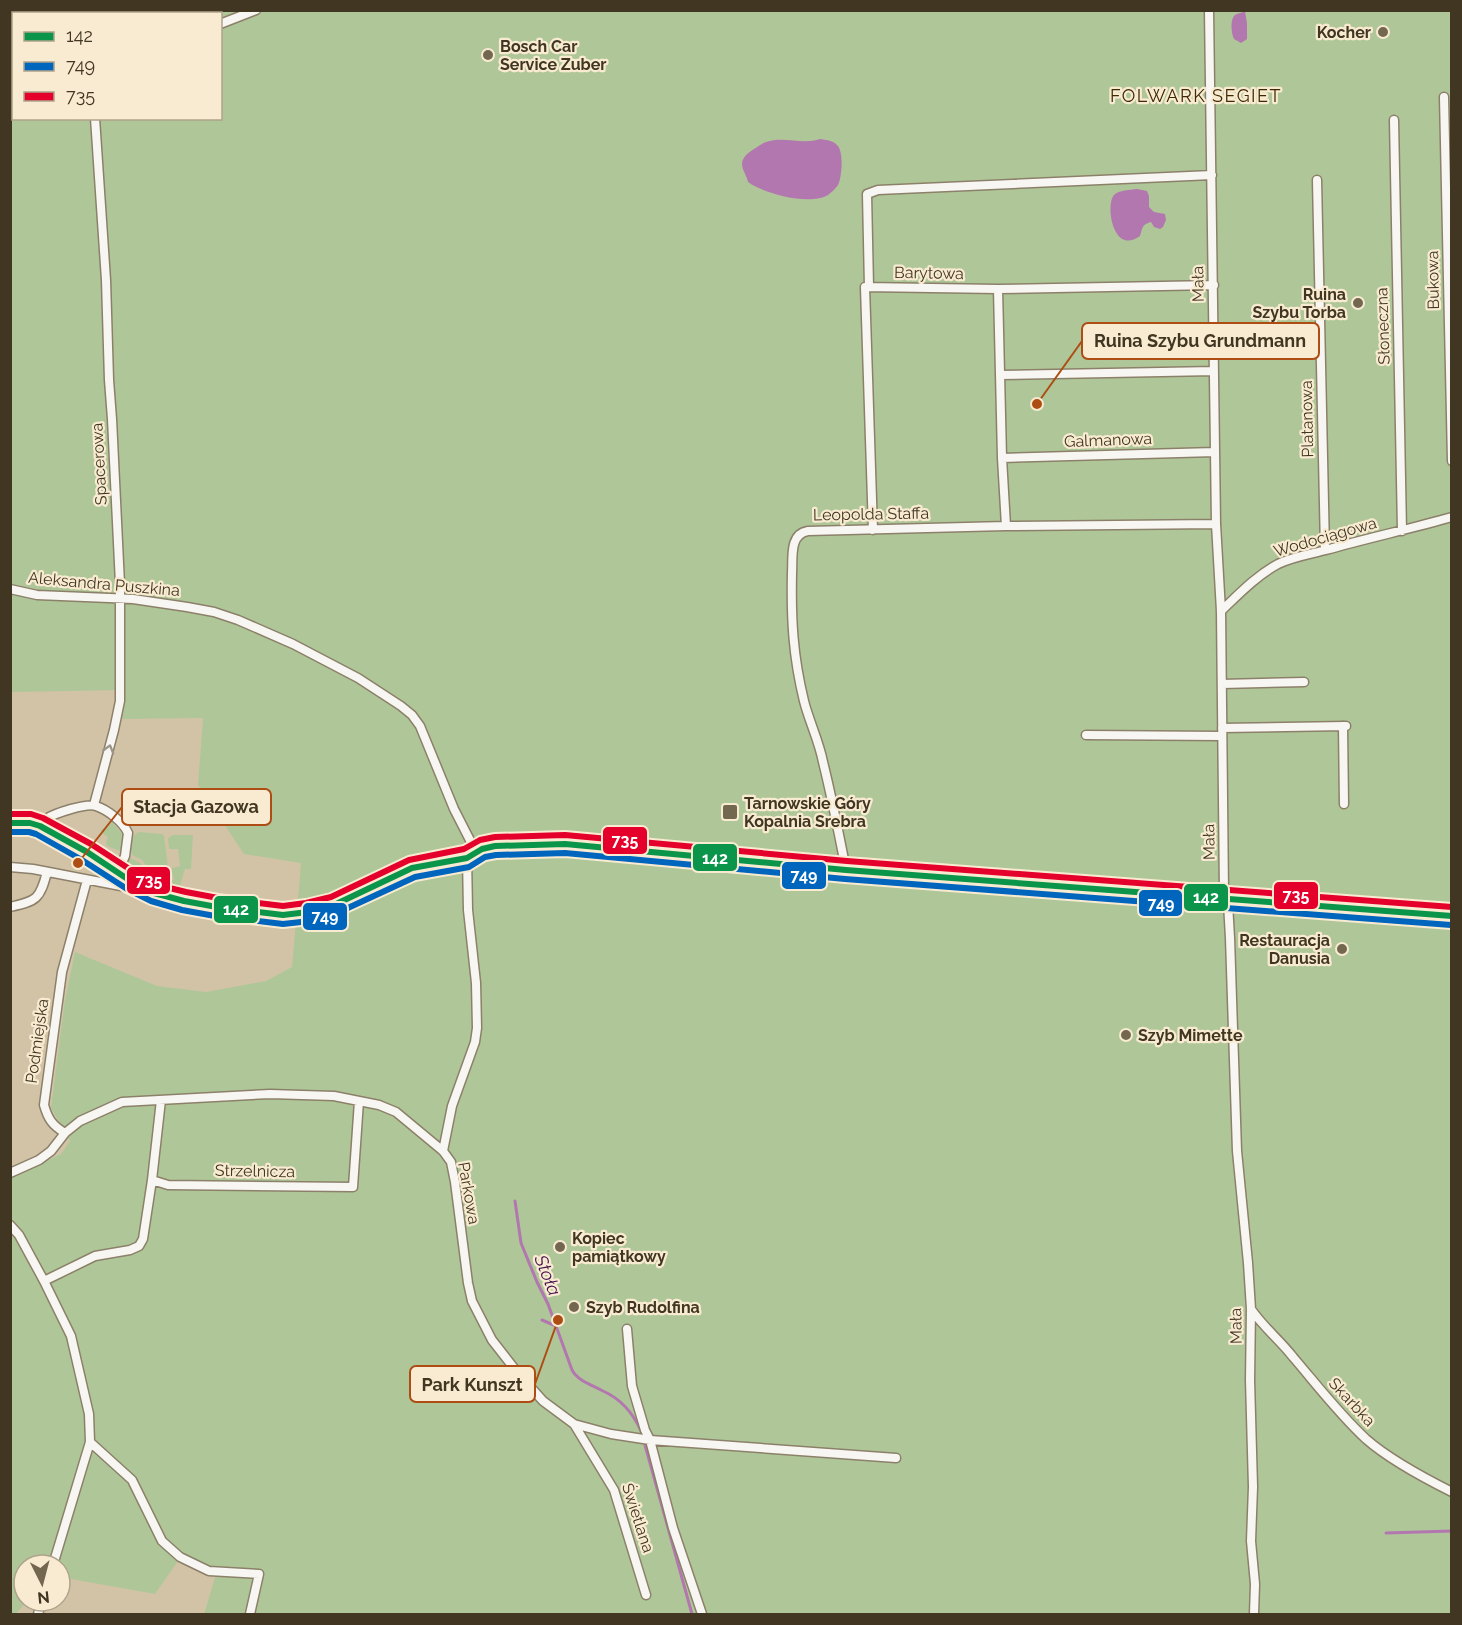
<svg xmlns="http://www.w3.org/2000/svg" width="1462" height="1625" viewBox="0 0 1462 1625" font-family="Raleway,sans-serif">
  <rect width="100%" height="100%" fill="#d2c3a7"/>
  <path fill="#afc798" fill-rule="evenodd" d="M 11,11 L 1451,11 L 1451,1614 L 204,1614 L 217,1571 L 178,1561 L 155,1594 L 60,1577 L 60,1565 L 24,1565 L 24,1601 L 27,1601 L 16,1614 L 11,1614 L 10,1177 L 61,1154 L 70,1141 L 51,1108 L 65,1000 L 75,952 L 157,986 L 206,992 L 266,981 L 292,967 L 301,863 L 244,854 L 198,785 L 203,718 L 122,719 L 124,690 L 11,692 ZM 14,14 L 220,14 L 220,118 L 14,118 Z
    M 112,822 L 123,835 L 123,850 L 120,851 L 107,846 L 106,843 L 108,837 L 103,834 L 101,830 L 104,828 L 107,828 Z
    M 139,832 L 162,834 L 164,836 L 168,867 L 149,869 L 142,860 L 132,855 L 132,852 L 129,852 L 134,835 Z
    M 173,835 L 193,835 L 191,869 L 185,869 L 178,892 L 173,889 L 172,880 L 174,880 L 173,874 L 171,874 L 172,868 L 180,866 L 178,849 L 169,849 L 168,838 Z
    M 128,857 L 139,862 L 155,877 L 152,884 L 150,885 C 137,879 126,873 128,857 Z"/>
  <path fill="#b377af" d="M 1245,11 L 1247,23 L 1247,39 L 1241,43 L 1234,39 C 1231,33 1230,19 1235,15 C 1238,13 1242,13 1245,11 Z
    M 820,139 C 826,140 832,140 837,145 C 844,151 842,177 838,185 C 836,188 831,193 828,195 C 810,206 764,194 748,182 C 747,176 742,170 742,164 C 742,157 749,152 754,149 C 758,147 762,143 766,142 C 784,136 803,145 820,139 Z
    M 1137,189 L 1147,191 L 1149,196 L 1149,207 L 1154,212 L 1165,214 L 1166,220 L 1163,227 L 1160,229 L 1154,227 L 1151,222 C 1141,225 1143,228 1140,236 C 1113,256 1105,205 1114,195 C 1119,190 1130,190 1137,189 Z"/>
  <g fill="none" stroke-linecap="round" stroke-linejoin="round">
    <path stroke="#b377af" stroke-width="3" d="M 515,1201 L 521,1243 L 537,1282 L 548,1304 L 572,1370 C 578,1381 592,1385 603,1391 C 621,1399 633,1413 641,1431
      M 542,1320 L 556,1326
      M 645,1445 L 692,1614
      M 1386,1533 L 1452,1531"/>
    <g stroke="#8c806a" stroke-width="11">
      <path id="street" d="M 1209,10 L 1216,524 L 1221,611 L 1224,893 L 1228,903 L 1230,938 L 1237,1151 L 1248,1263 L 1251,1309 L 1250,1380 L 1253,1487 L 1251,1541 L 1255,1584 L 1254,1614
        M 220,24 L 256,10
        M 10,64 L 14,64
        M 1444,97 L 1452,461
        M 1394,120 L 1402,531
        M 1317,180 L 1325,550
        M 869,287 L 867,194 L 878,190 L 1212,175
        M 998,289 L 1214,285
        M 1000,375 L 1214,371
        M 1002,458 L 1215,452
        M 873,530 L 865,287 L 998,289 L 1002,458 L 1006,526
        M 10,589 L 37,595 L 133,599 L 187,607 L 214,612 L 238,620 L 293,644 L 358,678 L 401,706 L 412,715 L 420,726 L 454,809 L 476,852
        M 1221,611 C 1239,594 1256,576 1278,564 C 1292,557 1311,554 1326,550 C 1368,538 1410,529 1452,517
        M 1222,684 L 1304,682
        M 1343,726 L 1344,804
        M 1222,728 L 1346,726
        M 1086,735 L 1222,736
        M 94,805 L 114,730 L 120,701 L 120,584 L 112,419 L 109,380 L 106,280 L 95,118
        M 10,823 L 30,823 L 40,826 L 87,852 L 132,882 L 154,893 L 184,901 L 217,907 L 283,915 L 308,912 L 334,905 L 412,868 L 467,858 L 482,849 L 495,846 L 565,844 L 846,870 L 1452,916
        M 40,826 C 42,823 43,821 46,819 C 55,813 86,803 96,806 C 108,810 123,822 128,833 L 125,856 L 118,872
        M 10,867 L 33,869 L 121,886 L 127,886 L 132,882
        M 846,870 C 839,834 832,798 823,762 C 819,741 809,721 804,701 C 793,656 791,619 792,573 C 793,558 789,534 808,531 L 1006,526 L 1216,524
        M 10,907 C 37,901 40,899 47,872
        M 161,1100 L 152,1180 L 168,1185 L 353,1187 L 359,1101
        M 65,1133 C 52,1125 48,1119 44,1105 L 62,972 L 87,880
        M 443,1151 L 452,1106 L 475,1042 L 477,1028 L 476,983 L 468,910 L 467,858
        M 10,1173 L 39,1160 L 51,1151 L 65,1133 L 80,1121 L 122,1102 L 270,1094 L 334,1096 L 379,1105 L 396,1112 L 443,1151 L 451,1162 L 455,1182 L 468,1283 L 472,1301 L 492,1340 L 517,1372 L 543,1401 L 574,1424 L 611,1434 L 650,1440 L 896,1458
        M 10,1225 L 19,1235 L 44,1281 L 71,1336 L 89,1414 L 90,1442 L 53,1565
        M 44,1281 L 95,1256 L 130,1250 L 139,1246 L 143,1239 L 152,1180
        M 1251,1309 C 1263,1327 1280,1340 1293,1357 C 1317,1385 1339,1414 1366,1439 C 1390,1460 1424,1478 1452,1492
        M 627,1329 L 632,1386 L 645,1430 L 650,1440 L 673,1528 L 702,1614
        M 574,1424 L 614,1490 L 646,1595
        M 90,1442 L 132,1480 L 162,1541 L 180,1557 L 209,1571 L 259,1574 L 250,1614
        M 38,1614 L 42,1601"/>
    </g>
    <use href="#street" stroke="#f8f6f2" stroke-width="8"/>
    <g stroke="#f9ebd2" stroke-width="10">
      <path id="bus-1" d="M 10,823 L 30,823 L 40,826 L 87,852 L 132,882 L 154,893 L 184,901 L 217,907 L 283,915 L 308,912 L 334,905 L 412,868 L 467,858 L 482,849 L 495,846 L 565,844 L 846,870 L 1452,916"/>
    </g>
    <g stroke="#f9ebd2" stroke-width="10">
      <path id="bus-2" d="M 10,832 L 29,832 L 36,834 L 82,860 L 127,889 L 151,901 L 182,910 L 215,916 L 283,924 L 310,921 L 337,913 L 415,877 L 469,867 L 485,857 L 496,855 L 565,853 L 845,879 L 1451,925"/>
    </g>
    <g stroke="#f9ebd2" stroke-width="10">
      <path id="bus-3" d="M 10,814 L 31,814 L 43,818 L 91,844 L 137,874 L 157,885 L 186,892 L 218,898 L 283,906 L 306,903 L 331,897 L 409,860 L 464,849 L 480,840 L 495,837 L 565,835 L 847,861 L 1452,907"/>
    </g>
    <use href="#bus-1" stroke="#0a954a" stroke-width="6"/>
    <use href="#bus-2" stroke="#0065bd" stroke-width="6"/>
    <use href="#bus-3" stroke="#e4002b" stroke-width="6"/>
  </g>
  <defs><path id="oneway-chevron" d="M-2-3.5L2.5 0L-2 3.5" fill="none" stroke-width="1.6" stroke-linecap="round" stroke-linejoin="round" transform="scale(1.5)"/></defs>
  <use stroke="#9c968a" href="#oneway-chevron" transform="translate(109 749) rotate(-74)"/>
  <g fill="#746750" stroke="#f9ebd2" stroke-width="2">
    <circle cx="1383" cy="32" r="6"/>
    <circle cx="488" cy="55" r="6"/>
    <circle cx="1358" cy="303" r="6"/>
    <rect x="722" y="804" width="16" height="16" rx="3"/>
    <circle cx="1342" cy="949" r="6"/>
    <circle cx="1126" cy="1035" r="6"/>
    <circle cx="560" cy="1247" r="6"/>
    <circle cx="574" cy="1307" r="6"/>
  </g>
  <g text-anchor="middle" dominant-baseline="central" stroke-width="4.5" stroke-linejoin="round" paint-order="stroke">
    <g font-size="16" font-weight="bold" fill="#413621" stroke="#f9ebd2" text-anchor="start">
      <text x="1371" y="32" text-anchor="end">Kocher</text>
      <text x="500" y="46">Bosch Car<tspan x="500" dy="18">Service Zuber</tspan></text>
      <text x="1346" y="294" text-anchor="end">Ruina<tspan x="1346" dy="18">Szybu Torba</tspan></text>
      <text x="744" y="803">Tarnowskie Góry<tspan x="744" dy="18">Kopalnia Srebra</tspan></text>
      <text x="1330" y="940" text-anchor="end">Restauracja<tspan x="1330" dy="18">Danusia</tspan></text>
      <text x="1138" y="1035">Szyb Mimette</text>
      <text x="572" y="1238">Kopiec<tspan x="572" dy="18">pamiątkowy</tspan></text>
      <text x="586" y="1307">Szyb Rudolfina</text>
    </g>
    <g font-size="16" fill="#413621" stroke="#f9ebd2">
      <text transform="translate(929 273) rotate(1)">Barytowa</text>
      <text transform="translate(1433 280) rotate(-91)">Bukowa</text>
      <text transform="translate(1198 284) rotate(-91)">Mała</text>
      <text transform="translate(1383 326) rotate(-92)">Słoneczna</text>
      <text transform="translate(1307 419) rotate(-91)">Platanowa</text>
      <text transform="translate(1108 440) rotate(-2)">Galmanowa</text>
      <text transform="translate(99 464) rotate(-93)">Spacerowa</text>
      <text transform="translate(871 514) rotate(-1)">Leopolda Staffa</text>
      <text transform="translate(1325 537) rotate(-16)">Wodociągowa</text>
      <text transform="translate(104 584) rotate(5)">Aleksandra Puszkina</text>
      <text transform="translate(1209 842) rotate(-91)">Mała</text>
      <text transform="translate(37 1041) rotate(-82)">Podmiejska</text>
      <text transform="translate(255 1171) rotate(1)">Strzelnicza</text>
      <text transform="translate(469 1193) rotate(80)">Parkowa</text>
      <text transform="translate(1236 1326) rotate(-91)">Mała</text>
      <text transform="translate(1352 1402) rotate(47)">Skarbka</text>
      <text transform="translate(638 1518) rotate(72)">Świetlana</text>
    </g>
    <g font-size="18" letter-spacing="1.5" fill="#3d2a03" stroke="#f9ebd2">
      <text x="1196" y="95">FOLWARK SEGIET</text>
    </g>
    <g font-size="18" font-style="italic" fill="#47134f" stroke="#f9ebd2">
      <text transform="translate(548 1275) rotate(68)">Stoła</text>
    </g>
  </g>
  <path fill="none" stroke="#ae4d13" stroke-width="2" d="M1037 404L1082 341M78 863L122 807M558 1320L535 1384"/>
  <g fill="#ae4d13" stroke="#f9ebd2" stroke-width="2">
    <circle cx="1037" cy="404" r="6"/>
    <circle cx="78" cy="863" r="6"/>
    <circle cx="558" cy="1320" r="6"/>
  </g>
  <g fill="#f9ebd2" stroke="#ae4d13" stroke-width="2">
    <rect x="1082" y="323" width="237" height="36" rx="6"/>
    <rect x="122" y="789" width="149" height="36" rx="6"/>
    <rect x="410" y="1366" width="125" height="36" rx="6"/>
  </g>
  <g font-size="18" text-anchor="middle" font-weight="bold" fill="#413621">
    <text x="1200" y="347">Ruina Szybu Grundmann</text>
    <text x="196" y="813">Stacja Gazowa</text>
    <text x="472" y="1391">Park Kunszt</text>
  </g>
  <g stroke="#f9ebd2" stroke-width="2">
    <rect x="602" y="826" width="46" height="29" rx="6" fill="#e4002b"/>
    <rect x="692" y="843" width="46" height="29" rx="6" fill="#0a954a"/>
    <rect x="781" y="861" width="46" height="29" rx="6" fill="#0065bd"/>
    <rect x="126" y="866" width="45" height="29" rx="6" fill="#e4002b"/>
    <rect x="1273" y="881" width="46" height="29" rx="6" fill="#e4002b"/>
    <rect x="1183" y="883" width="46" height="29" rx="6" fill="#0a954a"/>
    <rect x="1138" y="889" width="45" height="28" rx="6" fill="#0065bd"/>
    <rect x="213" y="895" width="46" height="29" rx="6" fill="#0a954a"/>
    <rect x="302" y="902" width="46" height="29" rx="6" fill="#0065bd"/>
  </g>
  <g font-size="16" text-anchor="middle" font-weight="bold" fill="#fff">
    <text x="625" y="846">735</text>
    <text x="715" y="864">142</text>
    <text x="804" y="881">749</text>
    <text x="149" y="886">735</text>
    <text x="1296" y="901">735</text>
    <text x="1206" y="903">142</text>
    <text x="1161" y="909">749</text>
    <text x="236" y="915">142</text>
    <text x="325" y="922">749</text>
  </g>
  <rect width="1462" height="1625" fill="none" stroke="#413621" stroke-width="24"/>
  <rect x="12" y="12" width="210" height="108" fill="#f9ebd2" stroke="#afa38b" stroke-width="1.5"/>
  <rect x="24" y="32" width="30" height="9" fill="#0a954a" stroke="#afa38b" stroke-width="1.5"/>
  <text x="66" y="42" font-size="18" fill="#413621">142</text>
  <rect x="24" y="62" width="30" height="9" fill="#0065bd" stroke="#afa38b" stroke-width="1.5"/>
  <text x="66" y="72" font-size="18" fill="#413621">749</text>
  <rect x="24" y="92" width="30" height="9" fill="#e4002b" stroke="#afa38b" stroke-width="1.5"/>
  <text x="66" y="102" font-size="18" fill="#413621">735</text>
  <g transform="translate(42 1583) rotate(174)"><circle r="28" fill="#f9ebd2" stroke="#afa38b" stroke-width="1.5"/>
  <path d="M0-4.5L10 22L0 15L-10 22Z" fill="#746750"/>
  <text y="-9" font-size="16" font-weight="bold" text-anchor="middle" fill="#413621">N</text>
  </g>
</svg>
